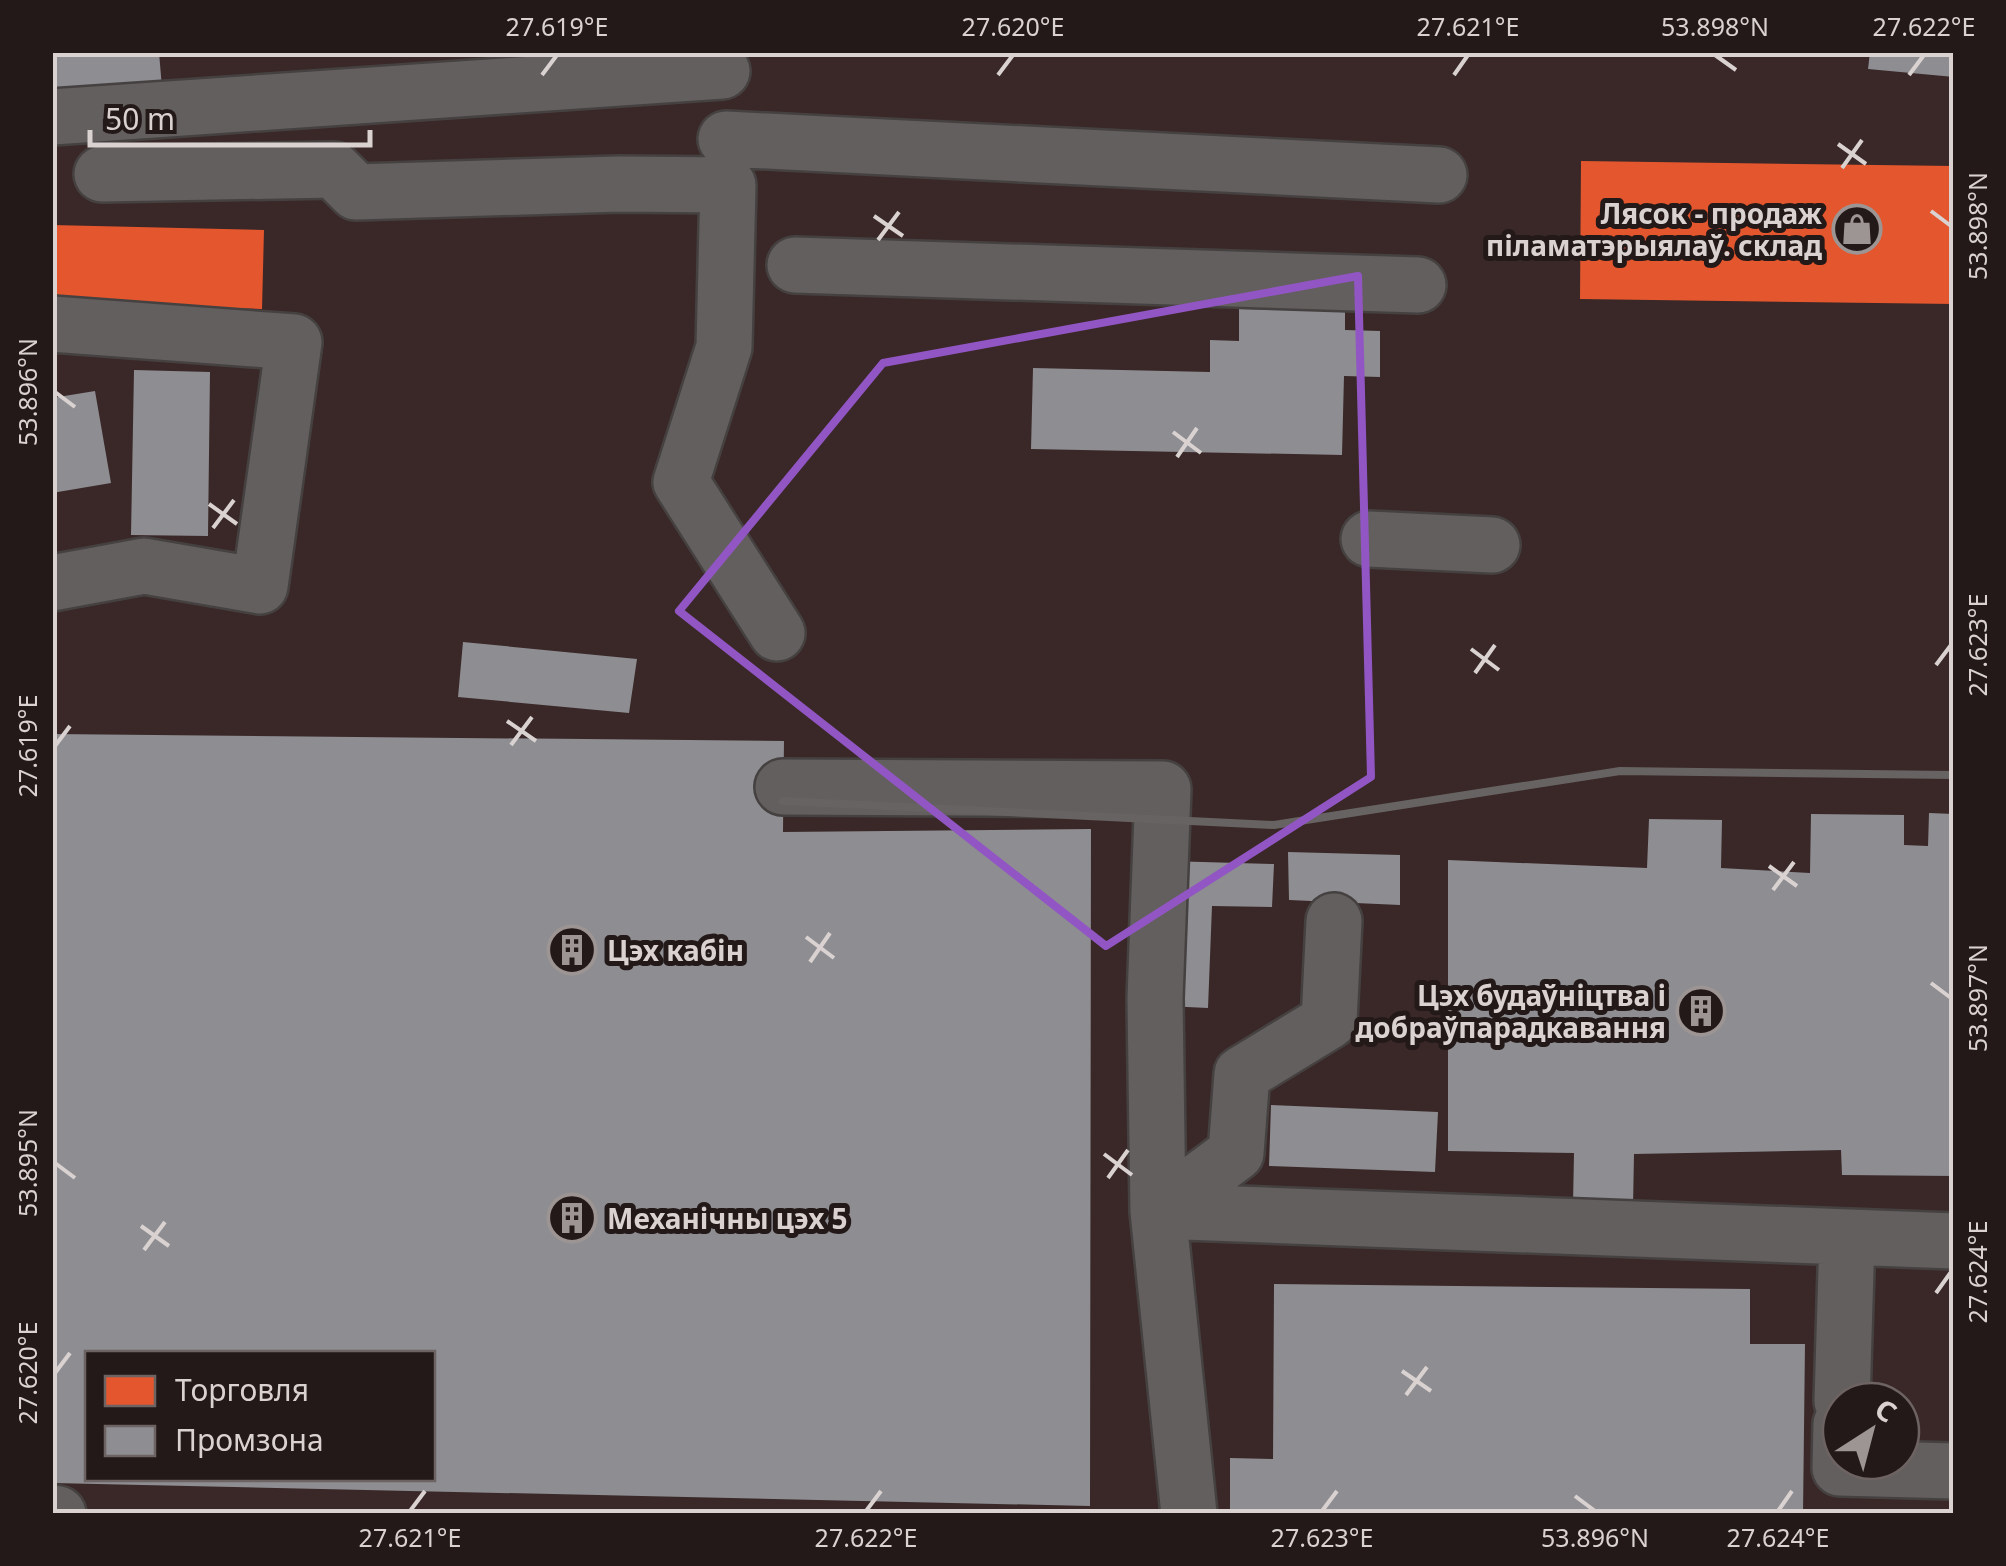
<svg xmlns="http://www.w3.org/2000/svg" width="2006" height="1566" viewBox="0 0 2006 1566" font-family="'Noto Sans',sans-serif">
  <rect width="100%" height="100%" fill="#2a2424"/>
  <path fill="#392827" fill-rule="evenodd" d="M 52,53 L 1953,53 L 1953,1513 L 53,1513 ZM 88,1354 L 432,1354 L 432,1478 L 88,1478 ZM 1841,1401 L 1901,1401 L 1901,1461 L 1841,1461 Z"/>
  <path fill="#e4572e" d="M 1581,161 L 1954,166 L 1954,304 L 1580,299 Z
    M 52,225 L 264,230 L 262,309 L 52,304 Z"/>
  <path fill="#8d8d92" fill-rule="evenodd" d="M 52,52 L 159,52 L 162,88 L 52,96 Z
    M 1870,52 L 1954,52 L 1954,77 L 1868,69 Z
    M 1239,309 L 1345,311 L 1345,330 L 1380,331 L 1380,377 L 1344,376 L 1342,455 L 1031,449 L 1033,368 L 1210,372 L 1210,340 L 1239,341 Z
    M 134,370 L 210,372 L 208,536 L 131,535 Z
    M 95,391 L 111,483 L 52,493 L 52,398 Z
    M 463,642 L 637,659 L 629,713 L 458,697 Z
    M 52,734 L 784,741 L 783,832 L 1091,829 L 1090,1506 L 52,1483 ZM 88,1354 L 432,1354 L 432,1478 L 88,1478 Z
    M 1929,813 L 1954,814 L 1954,1176 L 1842,1175 L 1841,1150 L 1634,1154 L 1633,1207 L 1573,1204 L 1574,1153 L 1448,1151 L 1448,860 L 1647,868 L 1649,819 L 1722,820 L 1721,868 L 1810,873 L 1811,814 L 1904,815 L 1904,845 L 1928,846 Z
    M 1288,852 L 1400,855 L 1400,905 L 1289,900 Z
    M 1168,861 L 1274,864 L 1272,907 L 1212,906 L 1208,1008 L 1165,1006 Z
    M 1271,1105 L 1438,1112 L 1435,1172 L 1269,1166 Z
    M 1274,1284 L 1750,1289 L 1750,1344 L 1805,1344 L 1803,1514 L 1230,1514 L 1230,1458 L 1273,1459 Z"/>
  <g fill="none" stroke-linecap="round" stroke-linejoin="round">
    <g stroke="#464141" stroke-width="60">
      <path id="minor" d="M 52,117 L 722,71
        M 726,139 L 1439,175
        M 102,174 L 334,170 L 356,192 L 619,184 L 728,185 L 724,347 L 681,482 L 777,633
        M 795,265 L 1418,285
        M 52,324 L 294,342 L 260,586 L 144,566 L 52,583
        M 1369,539 L 1492,545
        M 783,787 L 1163,789 L 1155,998 L 1158,1211
        M 1158,1211 L 1236,1153 L 1242,1074 L 1329,1021 L 1334,921
        M 1842,1401 L 1847,1237
        M 1841,1424 L 1840,1468 L 1954,1471
        M 52,1513 L 58,1514
        M 1189,1514 L 1158,1211 L 1954,1241"/>
    </g>
    <use href="#minor" stroke="#645f5f" stroke-width="55"/>
    <path stroke="#676362" stroke-width="8" d="M 783,801 L 1274,825 L 1620,771 L 1954,775"/>
  </g>
  <path fill="none" stroke="#9256c4" stroke-width="8" stroke-linejoin="round" d="M 1358,276 L 1371,777 L 1106,946 L 679,611 L 883,363 Z"/>
  <path fill="none" stroke="#d9d2d1" stroke-width="4" d="M 1715,55 L 1736,70M 542,75 L 557,55M 998,75 L 1013,55M 1454,75 L 1468,55M 1909,75 L 1924,55M 1838,144 L 1866,164M 1842,168 L 1862,140M 1931,211 L 1951,226M 874,216 L 903,236M 878,240 L 899,212M 55,392 L 75,407M 1173,432 L 1201,453M 1177,457 L 1197,428M 209,504 L 237,524M 213,528 L 234,500M 1471,649 L 1499,670M 1936,665 L 1951,645M 1475,673 L 1495,645M 507,721 L 536,741M 511,745 L 532,717M 55,746 L 70,726M 1769,866 L 1797,886M 1773,890 L 1794,862M 806,937 L 834,958M 810,962 L 830,933M 1931,983 L 1951,998M 1104,1154 L 1132,1175M 55,1163 L 75,1178M 1108,1178 L 1128,1150M 141,1226 L 169,1246M 144,1250 L 165,1222M 1936,1293 L 1951,1272M 1402,1371 L 1431,1391M 55,1373 L 70,1353M 1406,1395 L 1427,1367M 1575,1496 L 1595,1511M 410,1511 L 425,1491M 866,1511 L 881,1491M 1322,1511 L 1337,1491M 1778,1511 L 1792,1491"/>
  <defs>
    <g id="shop-ring" transform="scale(2.5)"><circle r="9.5" fill="#231918" stroke="#9c9594" stroke-width="1.5"/><path d="M-5-2.5h2.3a2.7 3.5 0 0 1 5.4 0H5L5.5 6h-11ZM-1.5-2.5h3a1.5 2.3 0 0 0-3 0Z" fill="#9c9594"/></g>
    <g id="building-ring" transform="scale(2.5)"><circle r="9.5" fill="#231918" stroke="#9c9594" stroke-width="1.5"/><path d="M-4-6H4V6H1V3H-1V6H-4ZM-2.5-4.3h1.7v1.8h-1.7ZM.8-4.3h1.7v1.8H.8ZM-2.5-1h1.7V.8h-1.7ZM.8-1h1.7V.8H.8Z" fill="#9c9594"/></g>
  </defs>
  <g fill-rule="evenodd">
    <use href="#shop-ring" x="1857" y="229"/>
    <use href="#building-ring" x="572" y="950"/>
    <use href="#building-ring" x="1701" y="1011"/>
    <use href="#building-ring" x="572" y="1218"/>
  </g>
  <g text-anchor="middle" dominant-baseline="central" stroke-width="10" stroke-linejoin="round" paint-order="stroke">
    <g font-size="28" font-weight="bold" fill="#d9d2d1" stroke="#231918" text-anchor="end">
      <text x="1822" y="213">Лясок - продаж<tspan x="1822" dy="32">піламатэрыялаў. склад</tspan></text>
      <text x="607" y="950" text-anchor="start">Цэх кабін</text>
      <text x="1666" y="995">Цэх будаўніцтва і<tspan x="1666" dy="32">добраўпарадкавання</tspan></text>
      <text x="607" y="1218" text-anchor="start">Механічны цэх 5</text>
    </g>
  </g>
  <rect width="2006" height="1566" fill="none" stroke="#231918" stroke-width="110"/>
  <rect x="85" y="1351" width="350" height="130" fill="#231918" stroke="#6c6362" stroke-width="2.5"/>
  <rect x="105" y="1376" width="50" height="30" fill="#e4572e" stroke="#6c6362" stroke-width="2.5"/>
  <text x="175" y="1401" font-size="30" fill="#d9d2d1">Торговля</text>
  <rect x="105" y="1426" width="50" height="30" fill="#8d8d92" stroke="#6c6362" stroke-width="2.5"/>
  <text x="175" y="1451" font-size="30" fill="#d9d2d1">Промзона</text>
  <g transform="translate(1871 1431) rotate(36)"><circle r="48" fill="#231918" stroke="#6c6362" stroke-width="2.5"/>
  <path d="M0-8L18 38L0 25L-18 38Z" fill="#9c9594"/>
  <text y="-15" font-size="28" font-weight="bold" text-anchor="middle" fill="#d9d2d1">С</text>
  </g>
  <path d="M90 130v15h280v-15" fill="none" stroke="#d9d2d1" stroke-width="5"/>
  <text x="105" y="130" font-size="30" fill="#d9d2d1" stroke="#231918" stroke-width="8" paint-order="stroke">50 m</text>
  <rect x="55" y="55" width="1896" height="1456" fill="none" stroke="#d9d2d1" stroke-width="4"/>
  <g font-size="25" text-anchor="middle" fill="#d9d2d1">
    <text x="557" y="36">27.619°E</text>
    <text x="1013" y="36">27.620°E</text>
    <text x="1468" y="36">27.621°E</text>
    <text x="1715" y="36">53.898°N</text>
    <text x="1924" y="36">27.622°E</text>
    <text transform="translate(1978 226) rotate(-90)" y="9">53.898°N</text>
    <text transform="translate(28 392) rotate(-90)" y="9">53.896°N</text>
    <text transform="translate(1978 645) rotate(-90)" y="9">27.623°E</text>
    <text transform="translate(28 746) rotate(-90)" y="9">27.619°E</text>
    <text transform="translate(1978 998) rotate(-90)" y="9">53.897°N</text>
    <text transform="translate(28 1163) rotate(-90)" y="9">53.895°N</text>
    <text transform="translate(1978 1272) rotate(-90)" y="9">27.624°E</text>
    <text transform="translate(28 1373) rotate(-90)" y="9">27.620°E</text>
    <text x="410" y="1547">27.621°E</text>
    <text x="866" y="1547">27.622°E</text>
    <text x="1322" y="1547">27.623°E</text>
    <text x="1595" y="1547">53.896°N</text>
    <text x="1778" y="1547">27.624°E</text>
  </g>
</svg>
